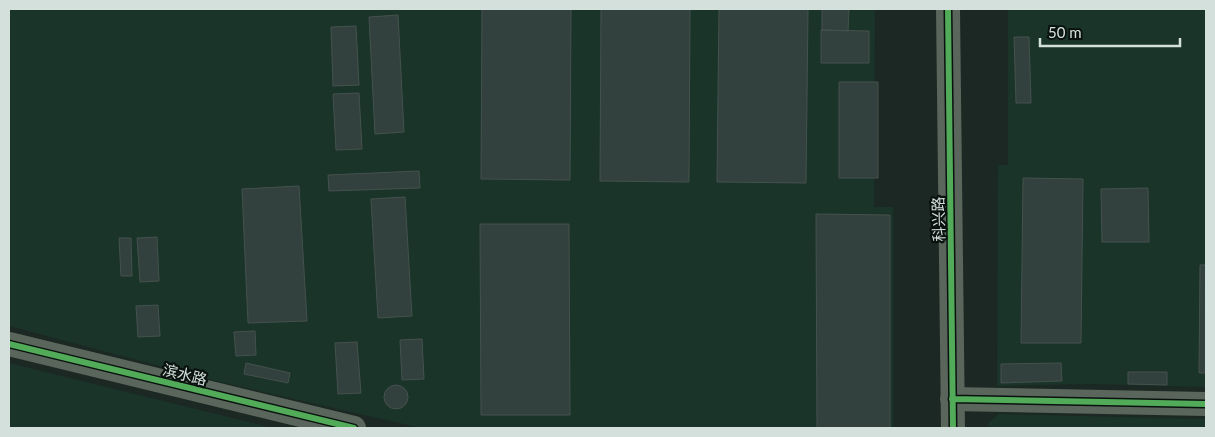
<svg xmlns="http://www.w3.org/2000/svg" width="1215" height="437" viewBox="0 0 1215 437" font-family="Lato,'Noto Sans SC',sans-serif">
  <rect width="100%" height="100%" fill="#1c2823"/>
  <path fill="#1a342a" d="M 9,9 L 875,9 L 874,207 L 893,207 L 893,428 L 421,428 L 220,382 L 9,326 Z
    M 1008,9 L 1206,9 L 1206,387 L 1089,384 L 997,386 L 998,165 L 1008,165 Z
    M 9,363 L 273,428 L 9,428 Z
    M 999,414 L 1206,419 L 1206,428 L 988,428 L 989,422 Z"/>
  <path fill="#32413e" stroke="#46514d" d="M 482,9 L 571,9 L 570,180 L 481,179 Z
    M 601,9 L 690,9 L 689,182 L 600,181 Z
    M 719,9 L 808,9 L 806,183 L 717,182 Z
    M 822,9 L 849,9 L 848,31 L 822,30 Z
    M 398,15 L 404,132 L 375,134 L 369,17 Z
    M 356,26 L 359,85 L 333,86 L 331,27 Z
    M 821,30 L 869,31 L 869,63 L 821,63 Z
    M 1014,37 L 1029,37 L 1031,103 L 1016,103 Z
    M 839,82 L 878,82 L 878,178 L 839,178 Z
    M 359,93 L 362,149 L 336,150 L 333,94 Z
    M 419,171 L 420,188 L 329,191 L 328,175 Z
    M 1023,178 L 1083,179 L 1081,343 L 1021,343 Z
    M 299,186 L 307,321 L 248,323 L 242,189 Z
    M 1148,188 L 1149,242 L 1102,242 L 1101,189 Z
    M 405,197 L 412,316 L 378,318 L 371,199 Z
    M 816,214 L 890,215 L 890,428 L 817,428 Z
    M 480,224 L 569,224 L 570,415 L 481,415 Z
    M 157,237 L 159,281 L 140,282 L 137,238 Z
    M 119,238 L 131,238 L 132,276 L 121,276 Z
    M 1200,265 L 1206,265 L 1206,373 L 1199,373 Z
    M 158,305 L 160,336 L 138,337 L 136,306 Z
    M 255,331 L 256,355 L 236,356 L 234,332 Z
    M 422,339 L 424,379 L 402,380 L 400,340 Z
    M 357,342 L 361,393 L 338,394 L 335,343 Z
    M 246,363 L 290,373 L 288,383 L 244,374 Z
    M 1061,363 L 1062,381 L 1001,383 L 1001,364 Z
    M 1128,372 L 1167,372 L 1167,385 L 1128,384 Z
    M384 397a12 12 0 1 1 24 0a12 12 0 1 1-24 0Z"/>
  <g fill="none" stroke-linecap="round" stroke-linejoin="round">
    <path stroke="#5a655c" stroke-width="24" d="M 948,9 L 953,428
      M 9,344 L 354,428
      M 952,399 L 1206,404"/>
    <g stroke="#0a120f" stroke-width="9">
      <path id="cycleway" d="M 948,9 L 953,428
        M 9,344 L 354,428
        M 952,399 L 1206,404"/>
    </g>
    <use href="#cycleway" stroke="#51ab58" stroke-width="6"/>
  </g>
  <g text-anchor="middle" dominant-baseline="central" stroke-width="4.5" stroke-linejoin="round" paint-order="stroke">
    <g font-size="15" fill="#d4e0db" stroke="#0a120f">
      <text transform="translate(938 219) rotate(-91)">科兴路</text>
      <text transform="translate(185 374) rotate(14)">滨水路</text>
    </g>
  </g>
  <rect width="1215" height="437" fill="none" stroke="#d4e0db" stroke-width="20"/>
  <path d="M1040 38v8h140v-8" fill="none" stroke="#d4e0db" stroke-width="2.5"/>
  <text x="1048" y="38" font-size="15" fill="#d4e0db" stroke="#0a120f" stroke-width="4" paint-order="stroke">50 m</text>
</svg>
